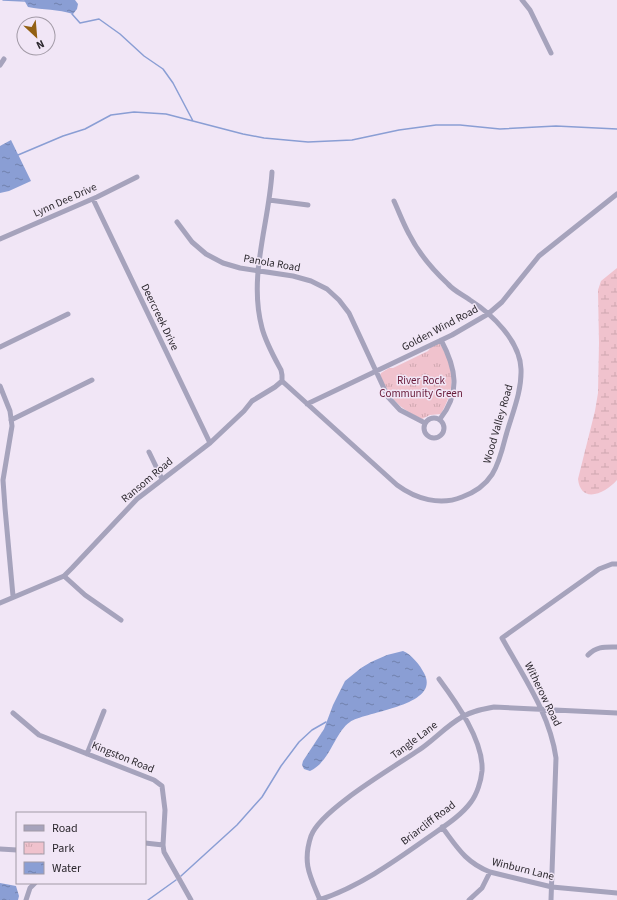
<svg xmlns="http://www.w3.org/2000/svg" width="617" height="900" viewBox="0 0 617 900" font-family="'Source Sans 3',sans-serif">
  <defs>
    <pattern id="wetland-marsh" width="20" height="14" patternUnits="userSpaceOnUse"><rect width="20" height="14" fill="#f0c2cd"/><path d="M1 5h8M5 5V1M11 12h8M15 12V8" fill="none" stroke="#cea7b0"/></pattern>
    <pattern id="park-tufts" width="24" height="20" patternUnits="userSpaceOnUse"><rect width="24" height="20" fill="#f0c2cd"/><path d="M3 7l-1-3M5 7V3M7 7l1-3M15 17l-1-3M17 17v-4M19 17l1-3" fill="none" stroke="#cea7b0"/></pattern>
    <pattern id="water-ripples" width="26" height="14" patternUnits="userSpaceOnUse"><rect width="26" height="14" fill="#8a9ed4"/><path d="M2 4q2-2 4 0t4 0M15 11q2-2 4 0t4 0" fill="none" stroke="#7181ac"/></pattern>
  </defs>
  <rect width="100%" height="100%" fill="#f1e6f6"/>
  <path fill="url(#wetland-marsh)" d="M 617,268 L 617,480 C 606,493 581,505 578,479 L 595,411 L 598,393 L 599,343 L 598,290 L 601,281 Z"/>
  <path fill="url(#park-tufts)" d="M 437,344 L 440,344 C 456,369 455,389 441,414 L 430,415 L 422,419 C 397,407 392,400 380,376 L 381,373 L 389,368 L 393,368 L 428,351 L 431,347 Z"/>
  <path fill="url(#water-ripples)" d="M 24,0 L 75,0 L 78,4 L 77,9 L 73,14 C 58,9 43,10 28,7 Z
    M 11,140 L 31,181 L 9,191 L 0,193 L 0,146 Z
    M 403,651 C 411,654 420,665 424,673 C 442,706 366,711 350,722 C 334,733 331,761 310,771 L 304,769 L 302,765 L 303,761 L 324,729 L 333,705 L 345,681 L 361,668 L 371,662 L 387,655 Z
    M 0,883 L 16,886 L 19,896 L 18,900 L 0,900 Z"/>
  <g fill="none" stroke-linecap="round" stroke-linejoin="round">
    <path stroke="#8a9ed4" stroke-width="1.5" d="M 3,0 L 25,1
      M 72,14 L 80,23 L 99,19 L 120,34 L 144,56 L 163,69 L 173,83 L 193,121
      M 18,155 L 63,136 L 85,129 L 111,115 L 134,112 L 166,114 L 243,134 L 264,138 L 308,142 L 352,140 L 399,130 L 436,125 L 460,125 L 500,129 L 556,126 L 617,129
      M 181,876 L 237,825 L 262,797 L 281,766 L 299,742 L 312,730 L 326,722
      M 148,900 L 176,880"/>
    <path stroke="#a6a3bc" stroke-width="5" d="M 522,0 L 530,10 L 551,53
      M 0,65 L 4,59
      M 93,199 L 210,443
      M 269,200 L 308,205
      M 177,222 L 192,242 L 206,254 L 223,263 L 240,268 L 293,276 L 311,281 L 327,289 L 339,300 L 349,313 L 388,397 L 400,410 L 425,423
      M 0,239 L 97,197 L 137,177
      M 0,347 L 68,314
      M 282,381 L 397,485 C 416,499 440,506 462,497 C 492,486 498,467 505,439 C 511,416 522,393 521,369 C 520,341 492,314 470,300 C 463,295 454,291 448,284 C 433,270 418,252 409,234 C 403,223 399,212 394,201
      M 0,386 L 10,411 L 12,426 L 3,480 L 5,508 L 13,596
      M 307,404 L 452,335 L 488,314 L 502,302 L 539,256 L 617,194
      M424 428a10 10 0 1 1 20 0a10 10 0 1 1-20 0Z
      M 440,419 C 461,393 456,368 441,340
      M 11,420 L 92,380
      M 149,452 L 162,479
      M 64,576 L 85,595 L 121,620
      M 0,603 L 64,576 L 72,568 L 137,499 L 210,443 L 244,411 L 252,401 L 275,387 L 282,381 L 282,375 L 281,370 C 274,357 266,343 262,328 C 248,276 269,224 272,172
      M 588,655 C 597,646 605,647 617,647
      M 13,713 L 39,735 L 154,780 L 162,786 L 165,810 L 163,845 L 164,852 L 191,900
      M 87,754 L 104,711
      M 442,827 C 457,847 465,862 490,872 L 552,887 L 617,893
      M 145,843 L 163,845
      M 0,849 L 17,850
      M 26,900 L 30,888 L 35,883
      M 319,900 C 359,887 395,861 429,837 C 443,827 461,816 471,802 C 477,794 481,781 482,771 C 484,741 456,702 439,679
      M 320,900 C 310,876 302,863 311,836 C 320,810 394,767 419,750 C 434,740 446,726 462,717 C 472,711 483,709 494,707 L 617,713
      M 469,900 L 482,888 L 490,872
      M 551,900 L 556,758 C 550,714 523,676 502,638 L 599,569 L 612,564 L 617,564"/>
  </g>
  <g text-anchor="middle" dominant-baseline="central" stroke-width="3" stroke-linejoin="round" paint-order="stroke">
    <g font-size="11" fill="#2c282e" stroke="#f1e6f6">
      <text transform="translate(65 200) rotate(-24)">Lynn Dee Drive</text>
      <text transform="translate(272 263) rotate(10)">Panola Road</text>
      <text transform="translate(160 317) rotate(64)">Deercreek Drive</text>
      <text transform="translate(440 328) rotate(-28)">Golden Wind Road</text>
      <text transform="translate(498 424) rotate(-74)">Wood Valley Road</text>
      <text transform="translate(147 480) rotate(-40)">Ransom Road</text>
      <text transform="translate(543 694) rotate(64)">Witherow Road</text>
      <text transform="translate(414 740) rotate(-37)">Tangle Lane</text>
      <text transform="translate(123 757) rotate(22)">Kingston Road</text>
      <text transform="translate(428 823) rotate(-37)">Briarcliff Road</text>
      <text transform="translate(523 869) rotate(14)">Winburn Lane</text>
    </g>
    <g font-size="11" fill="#671a38" stroke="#f1e6f6">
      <text x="421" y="380">River Rock<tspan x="421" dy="13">Community Green</tspan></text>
    </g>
  </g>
  <rect x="16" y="812" width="130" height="72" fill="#f1e6f6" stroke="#a29aa6"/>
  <rect x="24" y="825" width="20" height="6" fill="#a6a3bc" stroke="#a29aa6"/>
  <text x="52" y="832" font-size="12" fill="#2c282e">Road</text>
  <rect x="24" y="842" width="20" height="12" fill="url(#park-tufts)" stroke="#a29aa6"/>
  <text x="52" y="852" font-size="12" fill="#2c282e">Park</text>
  <rect x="24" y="862" width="20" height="12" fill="url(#water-ripples)" stroke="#a29aa6"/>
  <text x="52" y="872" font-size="12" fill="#2c282e">Water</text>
  <g transform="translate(36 36) rotate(154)"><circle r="19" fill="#f1e6f6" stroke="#a29aa6"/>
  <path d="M0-3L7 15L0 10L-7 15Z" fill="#936013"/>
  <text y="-6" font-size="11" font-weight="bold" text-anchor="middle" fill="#2c282e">N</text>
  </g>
</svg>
